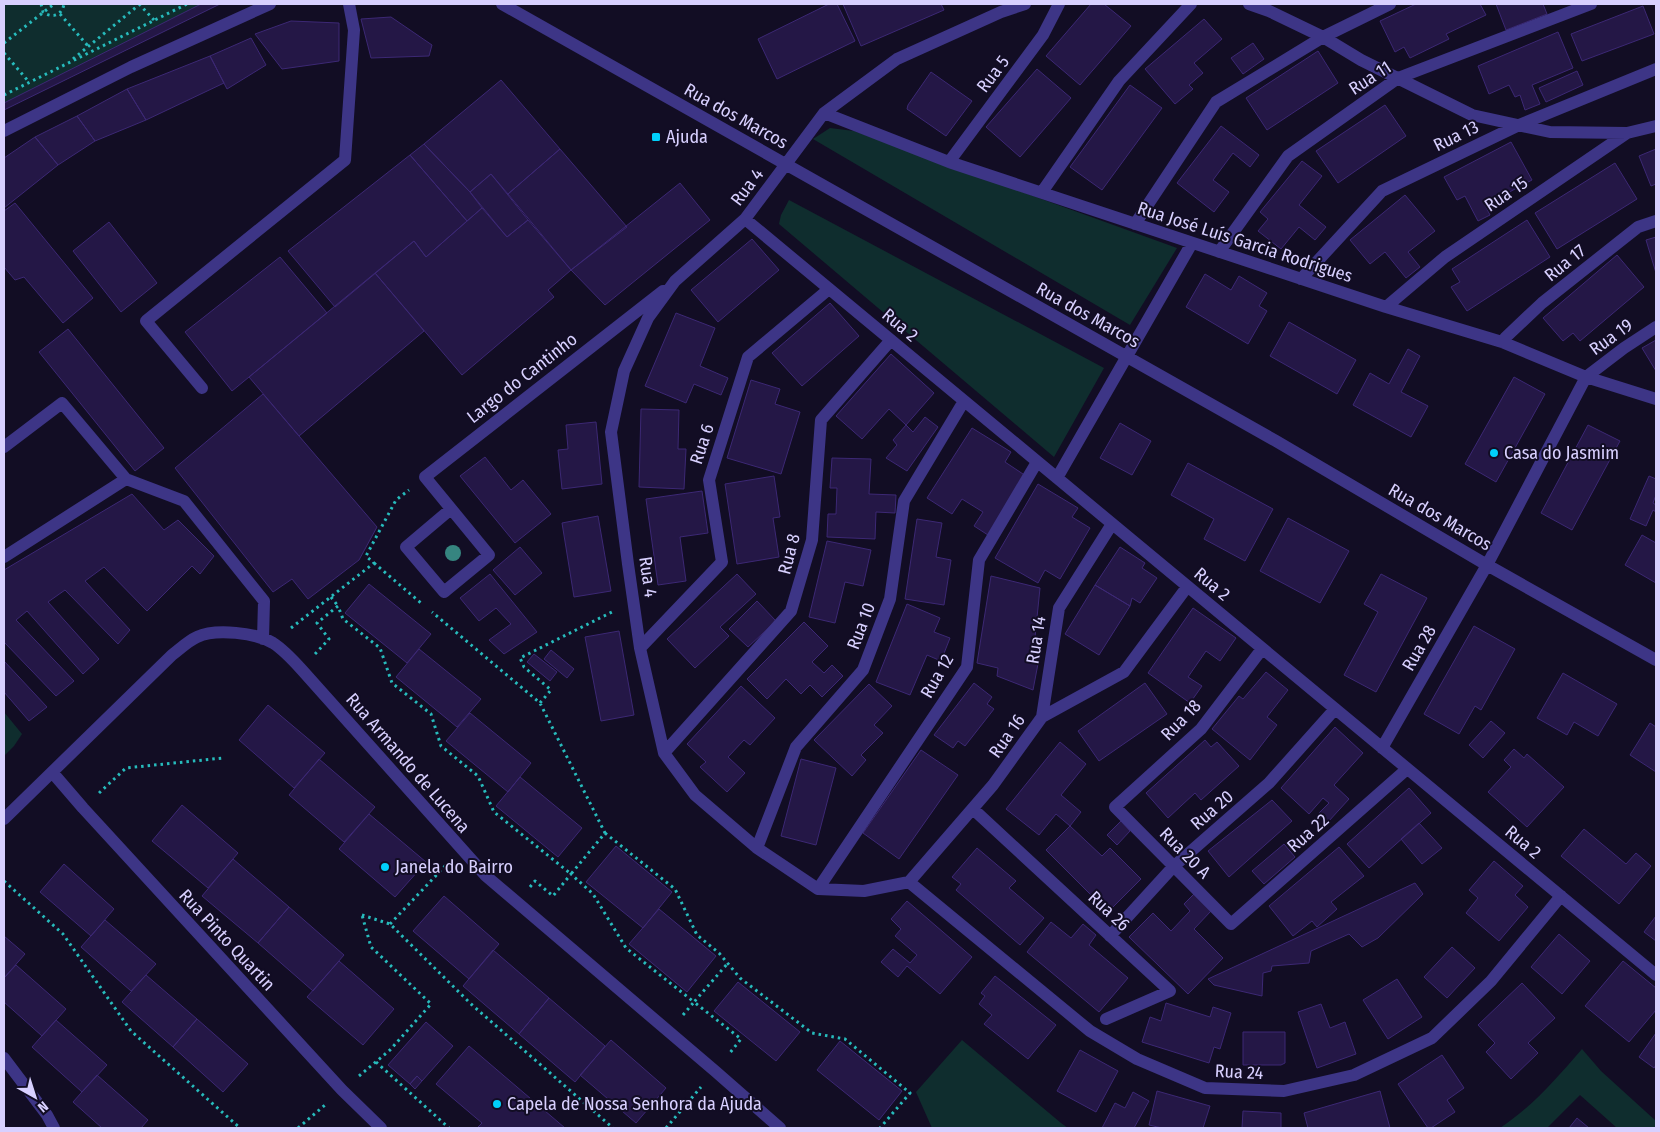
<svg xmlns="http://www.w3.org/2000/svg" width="1660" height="1132" viewBox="0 0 1660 1132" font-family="'Fira Sans Condensed',sans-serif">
  <rect width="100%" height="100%" fill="#120d24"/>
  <path fill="#0f2d2e" d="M 4,4 L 220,4 L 4,110 Z
    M 830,128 L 854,131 L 1177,248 L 1130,325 L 813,139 Z
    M 789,200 L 1104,368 L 1054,457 L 779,224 L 781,215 Z
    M 4,712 L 22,734 L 14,746 L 4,756 Z
    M 962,1040 L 1061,1123 L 1068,1128 L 932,1128 L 916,1092 Z
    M 1582,1049 L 1601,1071 L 1656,1121 L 1656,1128 L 1617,1128 L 1580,1095 L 1547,1128 L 1500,1128 C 1532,1107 1557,1078 1582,1049 Z"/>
  <path fill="#241746" stroke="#3c2874" d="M 201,4 L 220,4 L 4,110 L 4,103 Z
    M 829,4 L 837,4 L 855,41 L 777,79 L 758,39 Z
    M 843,4 L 941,4 L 944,10 L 861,46 Z
    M 1091,4 L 1104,4 L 1131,26 L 1080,85 L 1046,56 Z
    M 1416,4 L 1480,4 L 1486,15 L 1446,34 L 1449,39 L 1410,58 L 1404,47 L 1395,52 L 1380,21 Z
    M 1496,4 L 1543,4 L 1547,14 L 1506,30 Z
    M 1643,6 L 1654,34 L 1582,61 L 1571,34 Z
    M 391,17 L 432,45 L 429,56 L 371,58 L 361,19 Z
    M 1204,19 L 1222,39 L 1194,63 L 1203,73 L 1189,85 L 1193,89 L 1175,104 L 1145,69 Z
    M 291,21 L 339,23 L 339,61 L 282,69 L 255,34 Z
    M 1558,32 L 1573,68 L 1532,85 L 1540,104 L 1525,110 L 1520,95 L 1515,97 L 1509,85 L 1489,94 L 1478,66 Z
    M 251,38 L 266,65 L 227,89 L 210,56 Z
    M 1253,43 L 1264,59 L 1243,74 L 1231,58 Z
    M 1318,51 L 1338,83 L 1267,130 L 1246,98 Z
    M 210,56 L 224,83 L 146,120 L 127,89 Z
    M 1037,69 L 1071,98 L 1020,157 L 986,127 Z
    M 1577,71 L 1583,85 L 1546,102 L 1539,88 Z
    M 931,72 L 972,101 L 946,136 L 907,109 L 908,105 Z
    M 501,80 L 560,149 L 508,194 L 491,174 L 470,192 L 424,144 Z
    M 1130,85 L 1162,108 L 1102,190 L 1070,167 Z
    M 127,89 L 146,120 L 95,141 L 77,116 Z
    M 1385,105 L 1406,136 L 1338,183 L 1316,151 Z
    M 77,116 L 95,141 L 58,165 L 35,137 Z
    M 1221,126 L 1259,155 L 1250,167 L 1233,153 L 1213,180 L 1229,192 L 1214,212 L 1177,183 Z
    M 35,137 L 58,165 L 4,208 L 4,158 Z
    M 1511,142 L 1532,180 L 1485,205 L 1490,215 L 1478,221 L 1465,196 L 1457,200 L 1444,177 Z
    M 424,144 L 470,192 L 482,208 L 467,221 L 410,155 Z
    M 560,149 L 627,227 L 571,270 L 508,194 Z
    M 1656,149 L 1656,184 L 1651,186 L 1639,156 Z
    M 410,155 L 467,221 L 426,257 L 414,241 L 335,307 L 288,251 Z
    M 1302,161 L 1322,176 L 1299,205 L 1326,227 L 1315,240 L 1299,227 L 1281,249 L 1258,231 L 1268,219 L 1260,212 Z
    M 1615,163 L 1637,199 L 1557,249 L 1535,213 Z
    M 491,174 L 528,220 L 507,237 L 470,192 Z
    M 680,183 L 710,220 L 605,305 L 571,270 Z
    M 1405,195 L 1435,231 L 1408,252 L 1420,267 L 1406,278 L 1385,252 L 1370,264 L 1350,240 Z
    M 15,203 L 93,298 L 63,323 L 24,277 L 15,280 L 4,267 L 4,211 Z
    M 482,208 L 507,237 L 528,220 L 571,270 L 548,290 L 554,297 L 462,375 L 375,273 L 414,241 L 426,257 Z
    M 1527,220 L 1550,257 L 1467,311 L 1451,287 L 1460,282 L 1452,269 Z
    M 109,222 L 157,283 L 121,312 L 73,251 Z
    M 1656,237 L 1656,273 L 1646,240 Z
    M 752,239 L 779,270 L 718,322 L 691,290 Z
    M 1617,255 L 1644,287 L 1580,341 L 1573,333 L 1563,341 L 1543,318 Z
    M 280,257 L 327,313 L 232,391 L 185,332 Z
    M 375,273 L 424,331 L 299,436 L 249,377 Z
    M 1205,274 L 1231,290 L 1239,276 L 1267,293 L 1259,306 L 1267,311 L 1248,344 L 1186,307 Z
    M 830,303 L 859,336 L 802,386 L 772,353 Z
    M 676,313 L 715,328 L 700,366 L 728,378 L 721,395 L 694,384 L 686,403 L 645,386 Z
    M 1289,322 L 1356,360 L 1337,394 L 1270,356 Z
    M 68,329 L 164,448 L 135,471 L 39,352 Z
    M 1656,340 L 1656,371 L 1642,348 Z
    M 1408,349 L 1420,356 L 1401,392 L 1428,406 L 1411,437 L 1353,405 L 1370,373 L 1389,384 Z
    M 891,354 L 934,393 L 906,425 L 889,409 L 862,439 L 836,416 Z
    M 1514,377 L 1545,394 L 1496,482 L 1465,464 Z
    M 751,380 L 780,389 L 775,404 L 800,412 L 781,474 L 727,458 Z
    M 263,394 L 377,527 L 359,560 L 308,599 L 292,579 L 273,592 L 175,468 Z
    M 641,409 L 679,410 L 678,449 L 686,449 L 684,489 L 639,487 Z
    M 925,417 L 938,427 L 907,471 L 886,458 L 897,445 L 893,440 L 906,425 L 913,432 Z
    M 596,422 L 602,484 L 562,489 L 558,450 L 568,449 L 566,425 Z
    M 1120,423 L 1151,441 L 1132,475 L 1100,458 Z
    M 1588,425 L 1620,441 L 1572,530 L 1541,513 Z
    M 972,428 L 1011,452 L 1005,462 L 1026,476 L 988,535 L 974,526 L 983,512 L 962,499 L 952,514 L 927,498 Z
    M 485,457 L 511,490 L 523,480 L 551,514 L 515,543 L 460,476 Z
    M 832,458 L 871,459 L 869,494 L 896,495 L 895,513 L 876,512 L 875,539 L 827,537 L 828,514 L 836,514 L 837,488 L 830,488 Z
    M 1188,463 L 1273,509 L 1245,561 L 1204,539 L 1214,519 L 1171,495 Z
    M 774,476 L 780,517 L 773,518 L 779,557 L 737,564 L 725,484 Z
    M 1649,476 L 1656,479 L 1656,495 L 1653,503 L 1656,505 L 1656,512 L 1653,510 L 1646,526 L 1630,519 Z
    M 1038,484 L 1078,508 L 1072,517 L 1090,528 L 1060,579 L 1045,570 L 1038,583 L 995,558 Z
    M 702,491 L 708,533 L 680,537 L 686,581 L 658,585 L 646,499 Z
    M 132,494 L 164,530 L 178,520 L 214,556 L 200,574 L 192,566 L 147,611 L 104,567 L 85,581 L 130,630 L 118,644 L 65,590 L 48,602 L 99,659 L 83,674 L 27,611 L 16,620 L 74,681 L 56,696 L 4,642 L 4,570 Z
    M 598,516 L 611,591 L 574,597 L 562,523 Z
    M 1288,518 L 1349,551 L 1320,603 L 1260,571 Z
    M 917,519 L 942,523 L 936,557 L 951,560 L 944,605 L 905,599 Z
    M 1642,535 L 1656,543 L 1656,583 L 1625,565 Z
    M 827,541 L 871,550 L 863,586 L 845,582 L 835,623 L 809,617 Z
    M 520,547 L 542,573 L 515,595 L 493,570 Z
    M 1120,547 L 1145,563 L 1142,568 L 1157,578 L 1140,603 L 1132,598 L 1130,606 L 1095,585 Z
    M 490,574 L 537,632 L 504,654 L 489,640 L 511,624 L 496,608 L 479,621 L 460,598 Z
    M 737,574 L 756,594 L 720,627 L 729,636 L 695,668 L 667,639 Z
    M 1381,574 L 1427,598 L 1376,692 L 1344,675 L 1378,612 L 1364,604 Z
    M 991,576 L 1040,588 L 1034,647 L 1041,648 L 1033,690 L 997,676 L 998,668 L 977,663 Z
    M 369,584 L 431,634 L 407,663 L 345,613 Z
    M 1095,585 L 1130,606 L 1099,655 L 1065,634 Z
    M 757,601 L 776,621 L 748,647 L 729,629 Z
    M 907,604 L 940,618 L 934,632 L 950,638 L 941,661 L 927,655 L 910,695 L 876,682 Z
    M 1193,608 L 1236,638 L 1220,661 L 1206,651 L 1188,677 L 1202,686 L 1190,703 L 1148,673 Z
    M 804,622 L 828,646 L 812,662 L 824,673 L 832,665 L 843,676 L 822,697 L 810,685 L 801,694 L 786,679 L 767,699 L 747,679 Z
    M 1474,626 L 1515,649 L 1481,710 L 1475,706 L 1459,734 L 1424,714 Z
    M 619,631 L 634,715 L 601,721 L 585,637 Z
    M 419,649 L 481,699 L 457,727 L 396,677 Z
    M 551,650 L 574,669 L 567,678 L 544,659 Z
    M 534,654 L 557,672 L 550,681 L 527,662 Z
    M 4,661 L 47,707 L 29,721 L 4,692 Z
    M 1266,672 L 1288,690 L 1267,717 L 1277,725 L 1250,760 L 1212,729 L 1239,696 L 1243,699 Z
    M 1563,673 L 1617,704 L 1598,736 L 1574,722 L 1567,735 L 1537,718 Z
    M 974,683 L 992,697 L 987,704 L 994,709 L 965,746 L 958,741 L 953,748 L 934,735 Z
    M 1145,683 L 1167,714 L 1099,761 L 1078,731 Z
    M 869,684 L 892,706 L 874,725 L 883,733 L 861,755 L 866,760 L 852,776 L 814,740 Z
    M 741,686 L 775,718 L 750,745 L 744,740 L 728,757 L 745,773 L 727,792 L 700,767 L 706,762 L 687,744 Z
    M 268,705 L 325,753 L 294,788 L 239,740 Z
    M 470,713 L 531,763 L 508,792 L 446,741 Z
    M 1491,721 L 1505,733 L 1483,758 L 1469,745 Z
    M 1650,723 L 1656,727 L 1656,772 L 1630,755 Z
    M 1335,727 L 1363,753 L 1334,785 L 1349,799 L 1328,822 L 1319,813 L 1329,803 L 1323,798 L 1309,814 L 1281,788 Z
    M 1205,740 L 1211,747 L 1217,742 L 1239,766 L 1201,800 L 1195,793 L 1168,818 L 1146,793 Z
    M 1060,742 L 1086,764 L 1061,795 L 1081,812 L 1070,826 L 1056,814 L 1039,835 L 1006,809 Z
    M 1514,749 L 1524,758 L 1527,754 L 1564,787 L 1527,827 L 1488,792 L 1511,767 L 1504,760 Z
    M 921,750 L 958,775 L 899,859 L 863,833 Z
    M 319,759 L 375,807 L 344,842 L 289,795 Z
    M 801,759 L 836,768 L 816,845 L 781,836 Z
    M 520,777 L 582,828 L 558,857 L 496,806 Z
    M 1409,788 L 1431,813 L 1369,868 L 1347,844 Z
    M 1272,800 L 1292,821 L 1229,877 L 1208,851 Z
    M 182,805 L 238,853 L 208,888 L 152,841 Z
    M 369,814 L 426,862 L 395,897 L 339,849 Z
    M 1121,821 L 1130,831 L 1117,845 L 1107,835 Z
    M 1419,823 L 1442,848 L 1422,864 L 1401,839 Z
    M 1070,826 L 1102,856 L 1110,848 L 1141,879 L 1108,912 L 1046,850 Z
    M 1584,829 L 1626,864 L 1636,853 L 1651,866 L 1619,904 L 1561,856 Z
    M 1284,844 L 1295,857 L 1264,884 L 1252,871 Z
    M 616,846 L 672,892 L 643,928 L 586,882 Z
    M 1339,847 L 1364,876 L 1331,902 L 1337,909 L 1317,927 L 1312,921 L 1293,936 L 1269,906 Z
    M 977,848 L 1016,881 L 1009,888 L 1044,918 L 1020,945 L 956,890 L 961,884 L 952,877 Z
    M 233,859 L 289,907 L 258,943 L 202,896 Z
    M 1494,861 L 1523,886 L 1515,895 L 1528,907 L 1499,941 L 1466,913 L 1478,898 L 1469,890 Z
    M 64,864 L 114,909 L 91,936 L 40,892 Z
    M 1415,883 L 1423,894 L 1378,938 L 1362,947 L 1349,934 L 1311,951 L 1309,963 L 1272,966 L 1271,971 L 1263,973 L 1262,996 L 1214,985 L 1208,979 Z
    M 1194,894 L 1211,911 L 1194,929 L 1223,958 L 1188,994 L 1129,937 L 1153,913 L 1171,931 L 1190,911 L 1184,904 Z
    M 444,896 L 499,944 L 469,979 L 413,931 Z
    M 907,901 L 972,957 L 940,994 L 907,966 L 898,977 L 881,962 L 893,949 L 910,963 L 917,955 L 895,936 L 901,929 L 891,919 Z
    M 289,907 L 344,955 L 313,991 L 258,943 Z
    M 659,909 L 716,956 L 687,992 L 629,944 Z
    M 1656,916 L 1656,941 L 1644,932 Z
    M 105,920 L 156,964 L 131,991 L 81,947 Z
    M 1051,922 L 1071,938 L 1083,924 L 1096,935 L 1089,945 L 1128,978 L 1099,1012 L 1027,952 Z
    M 1559,934 L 1590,961 L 1562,994 L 1531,967 Z
    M 4,936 L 25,954 L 4,978 Z
    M 1452,947 L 1475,968 L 1447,998 L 1424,977 Z
    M 493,950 L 549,998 L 519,1034 L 463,986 Z
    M 339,961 L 394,1009 L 363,1045 L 307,997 Z
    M 1623,961 L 1656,988 L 1656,1010 L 1629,1042 L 1585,1006 Z
    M 16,965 L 66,1009 L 42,1036 L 4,1002 L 4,978 Z
    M 146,975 L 197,1019 L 173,1047 L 122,1002 Z
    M 995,976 L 1056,1025 L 1028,1059 L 984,1024 L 992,1015 L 979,1004 L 985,996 L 981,993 Z
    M 1397,979 L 1422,1017 L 1388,1039 L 1363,1000 Z
    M 738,982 L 800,1032 L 776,1061 L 714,1011 Z
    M 1522,983 L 1555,1018 L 1528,1043 L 1538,1053 L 1511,1079 L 1486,1052 L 1495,1043 L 1478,1025 Z
    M 549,998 L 605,1046 L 575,1082 L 519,1034 Z
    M 1166,1003 L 1210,1017 L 1213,1007 L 1231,1013 L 1220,1049 L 1214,1047 L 1209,1063 L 1142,1042 L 1150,1017 L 1161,1021 Z
    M 1321,1004 L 1330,1028 L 1345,1022 L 1356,1054 L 1317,1068 L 1298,1012 Z
    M 197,1019 L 248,1064 L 223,1092 L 173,1047 Z
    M 56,1020 L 107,1065 L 82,1092 L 32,1047 Z
    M 426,1022 L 453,1046 L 422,1081 L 417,1076 L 410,1084 L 388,1065 Z
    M 1243,1032 L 1285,1032 L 1285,1063 L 1281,1065 L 1243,1065 Z
    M 1656,1033 L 1656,1065 L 1654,1068 L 1639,1057 Z
    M 611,1040 L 666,1088 L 636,1123 L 580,1075 Z
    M 840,1041 L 902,1091 L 879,1120 L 817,1070 Z
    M 469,1046 L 565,1128 L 477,1128 L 482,1123 L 436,1084 Z
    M 1080,1050 L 1118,1071 L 1096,1112 L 1057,1091 Z
    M 1442,1055 L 1464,1088 L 1447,1100 L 1455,1112 L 1431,1128 L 1428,1128 L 1398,1084 Z
    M 97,1075 L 148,1120 L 141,1128 L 102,1128 L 73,1102 Z
    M 417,1076 L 422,1081 L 415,1089 L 410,1084 Z
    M 1157,1091 L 1210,1106 L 1203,1128 L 1162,1128 L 1149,1125 Z
    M 1380,1091 L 1390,1128 L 1308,1128 L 1304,1113 Z
    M 1133,1092 L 1149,1101 L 1134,1128 L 1102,1128 L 1115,1103 L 1125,1108 Z
    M 1243,1111 L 1281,1113 L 1281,1128 L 1242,1128 Z
    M 1577,1118 L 1589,1128 L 1569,1128 Z"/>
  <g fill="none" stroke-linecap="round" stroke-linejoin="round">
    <path stroke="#27bbbc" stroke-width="3" stroke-dasharray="2.5 4" stroke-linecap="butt" d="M 41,4 L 43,12 C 53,19 62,15 64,4
      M 139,4 L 154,20
      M 60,14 L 88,46
      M 4,43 L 54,4
      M 4,53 L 29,82
      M 73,59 L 140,4
      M 4,95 L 187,4
      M 374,563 L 421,603
      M 331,597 L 338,606
      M 291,628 L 374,563 L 366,556 L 396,500 L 409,490
      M 315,654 L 329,639 L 317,623 L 338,606 L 343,619 L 380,648 L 392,683 L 431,714 L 441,746 L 478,776 L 494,812 L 571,874 L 605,833 L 540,703 L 432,612
      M 540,703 L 551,690 L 524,667 L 520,658 L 612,612
      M 99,793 L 126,768 L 223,758
      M 605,833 L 675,889 L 697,935 L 719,953 L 740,978 L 812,1033 L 845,1039 L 910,1093 L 880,1128
      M 4,881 L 63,934 L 131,1031 L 240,1128
      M 530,887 L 535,881 L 553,896 L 571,874 L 593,894 L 626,948 L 694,1002 L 728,963
      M 362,915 L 390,924 L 471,1004 L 613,1128
      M 390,924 L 446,865
      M 683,1015 L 694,1002 L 741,1039 L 729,1054
      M 376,1062 L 449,1128
      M 359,1076 L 390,1050 L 431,1004 L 371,947 L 362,915
      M 298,1128 L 325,1105
      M 666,1128 L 701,1087"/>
    <path stroke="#3d3586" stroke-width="12" d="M 502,4 L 1276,441 L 1487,565 L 1656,660
      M 1249,4 L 1269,11 L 1323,37 L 1361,60 L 1472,115 L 1550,132 L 1627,133
      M 824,113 L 949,162 L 1386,307 L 1502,342 L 1586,377 L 1656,399
      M 4,131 L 131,67 L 270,4
      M 949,162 L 1043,35 L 1059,4
      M 1042,192 L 1119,81 L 1191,4
      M 745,219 L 1656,975
      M 1135,224 L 1216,102 L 1323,37 L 1390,4
      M 1219,252 L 1288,156 L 1398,78 L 1591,4
      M 1301,279 L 1382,191 L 1519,125 L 1656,69
      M 1386,307 L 1445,257 L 1627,133 L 1656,126
      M 1502,342 L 1506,337 L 1542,303 L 1638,227 L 1656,221
      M 202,388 L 146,321 L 345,160 L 354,30 L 349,4
      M 4,447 L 62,403 L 126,479 L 184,501 L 264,601 L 263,639
      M 1057,478 L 1192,243
      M 451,509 L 406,547 L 444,592 L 489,555 L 425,477 L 663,291
      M 4,557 L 126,479
      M 640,648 L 722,562 L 709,480 L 748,357 L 829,289
      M 1262,649 L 1201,729 L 1115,807 L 1231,924 L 1407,769
      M 1042,717 L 1059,608 L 1112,524
      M 1382,748 L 1487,565 L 1586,377 L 1624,348 L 1656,327
      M 664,753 L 791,611 L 812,540 L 821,420 L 891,340
      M 52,772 L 83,808 L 342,1090 L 381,1128
      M 973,809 L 1170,991 L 1106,1019
      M 4,819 L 172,655 C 180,649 188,641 197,637 C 216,628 256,633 273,643 C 284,650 293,660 302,670 L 486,876 L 715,1071 L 780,1128
      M 757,848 L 796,747 L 863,670 L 890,599 L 904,501 L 964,401
      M 909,882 L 864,891 L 818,889 L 757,848 L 695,795 L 664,753 L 640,648 L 628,564 L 611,432 L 624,371 L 648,318 L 675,281 L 745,219 L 824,113 L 897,59 L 1001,12 L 1025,4
      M 909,882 L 1090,1031 L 1137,1059 L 1205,1088 L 1284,1091 L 1354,1075 L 1432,1038 L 1491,981 L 1561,896
      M 909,882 L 993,785 L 1042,717 L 1124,672 L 1187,587
      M 818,889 L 967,667 L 979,560 L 1037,462
      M 1110,936 L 1173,867 L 1269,783 L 1335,709
      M 4,1058 L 47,1115 L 54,1128"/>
  </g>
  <circle fill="#368580" cx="453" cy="553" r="8"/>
  <g fill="#00d0fb" stroke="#120d24" stroke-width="2">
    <rect x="651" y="132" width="10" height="10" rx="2.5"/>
    <circle cx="1494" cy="453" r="5"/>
    <circle cx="385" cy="867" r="5"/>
    <circle cx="497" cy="1104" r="5"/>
  </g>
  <g text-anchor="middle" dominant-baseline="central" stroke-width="4" stroke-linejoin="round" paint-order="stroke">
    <g font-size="18" fill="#d8d0ff" stroke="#120d24">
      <text transform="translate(993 74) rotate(-53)">Rua 5</text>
      <text transform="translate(1370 78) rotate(-33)">Rua 11</text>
      <text transform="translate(736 116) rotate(29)">Rua dos Marcos</text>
      <text transform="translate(1456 136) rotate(-26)">Rua 13</text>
      <text transform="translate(747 187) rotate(-53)">Rua 4</text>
      <text transform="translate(1506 194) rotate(-34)">Rua 15</text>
      <text transform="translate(1245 242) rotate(18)">Rua José Luís Garcia Rodrigues</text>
      <text transform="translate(1565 263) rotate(-39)">Rua 17</text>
      <text transform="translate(1088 315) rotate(29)">Rua dos Marcos</text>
      <text transform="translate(900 325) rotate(40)">Rua 2</text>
      <text transform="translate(1611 337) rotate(-36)">Rua 19</text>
      <text transform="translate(522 378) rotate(-38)">Largo do Cantinho</text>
      <text transform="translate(702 444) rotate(-72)">Rua 6</text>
      <text transform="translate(1440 517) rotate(30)">Rua dos Marcos</text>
      <text transform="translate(789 554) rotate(-76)">Rua 8</text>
      <text transform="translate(648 577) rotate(82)">Rua 4</text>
      <text transform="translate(1212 584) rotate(40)">Rua 2</text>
      <text transform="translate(861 626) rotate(-69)">Rua 10</text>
      <text transform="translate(1036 640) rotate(-81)">Rua 14</text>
      <text transform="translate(1419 648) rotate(-60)">Rua 28</text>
      <text transform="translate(937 676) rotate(-60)">Rua 12</text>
      <text transform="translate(1181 720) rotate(-46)">Rua 18</text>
      <text transform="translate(1007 736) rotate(-55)">Rua 16</text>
      <text transform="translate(408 763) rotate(49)">Rua Armando de Lucena</text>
      <text transform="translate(1212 810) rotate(-41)">Rua 20</text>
      <text transform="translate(1308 833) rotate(-41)">Rua 22</text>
      <text transform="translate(1523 842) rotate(40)">Rua 2</text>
      <text transform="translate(1185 853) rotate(45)">Rua 20 A</text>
      <text transform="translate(1109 911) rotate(43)">Rua 26</text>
      <text transform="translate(227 940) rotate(47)">Rua Pinto Quartin</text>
      <text transform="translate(1239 1072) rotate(3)">Rua 24</text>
    </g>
    <g font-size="18" fill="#d8d0ff" stroke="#120d24" text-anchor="start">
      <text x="666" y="137">Ajuda</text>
      <text x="1504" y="453">Casa do Jasmim</text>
      <text x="395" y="867">Janela do Bairro</text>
      <text x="507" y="1104">Capela de Nossa Senhora da Ajuda</text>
    </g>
  </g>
  <rect width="1660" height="1132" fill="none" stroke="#d8d0ff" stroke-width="10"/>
  <g transform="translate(35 1097) rotate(141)" stroke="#120d24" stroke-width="4" paint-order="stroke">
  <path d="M0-4L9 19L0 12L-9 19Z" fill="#d8d0ff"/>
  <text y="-8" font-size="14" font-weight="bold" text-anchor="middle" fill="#d8d0ff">N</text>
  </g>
</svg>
